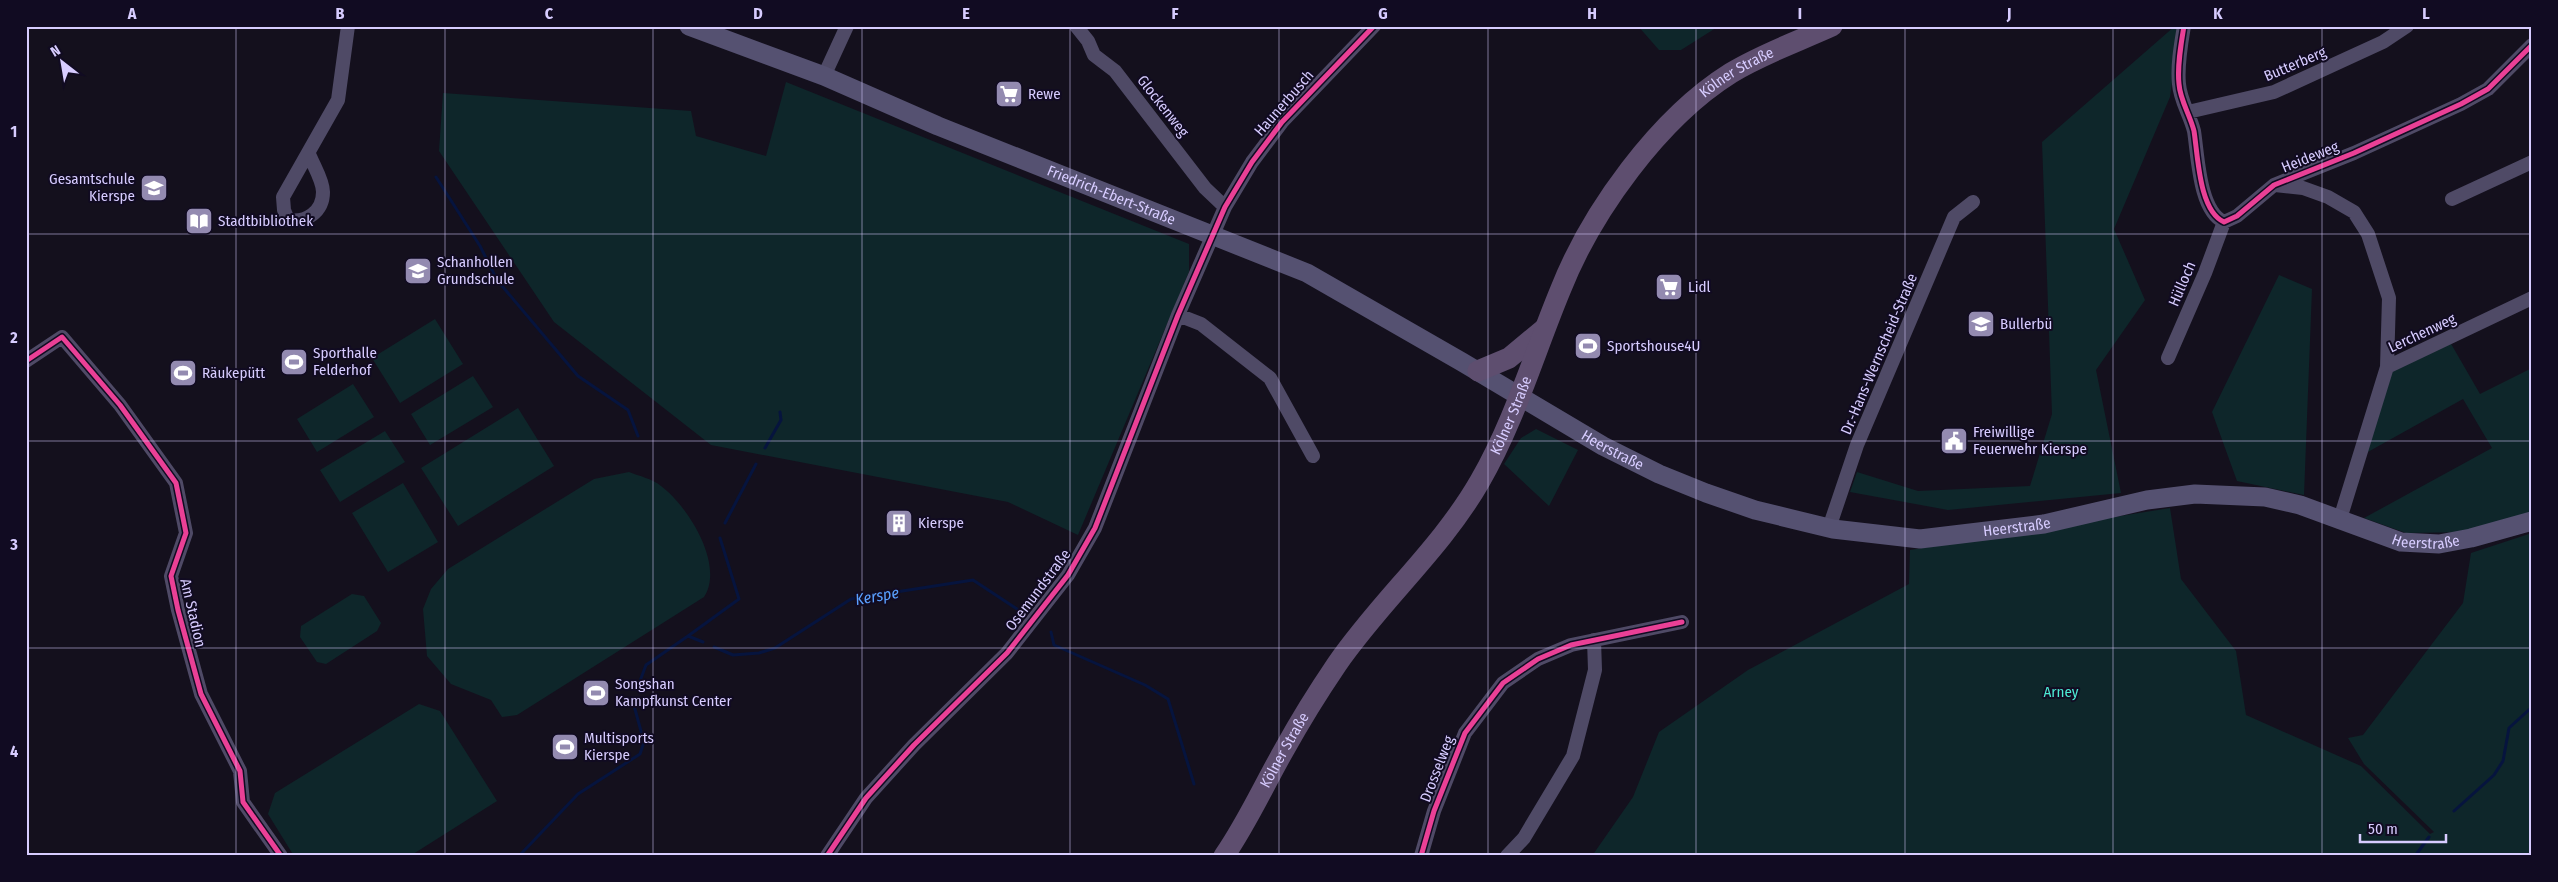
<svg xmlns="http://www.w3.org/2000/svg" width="2558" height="882" viewBox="0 0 2558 882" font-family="'Fira Sans Condensed',sans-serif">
  <rect width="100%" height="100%" fill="#14101d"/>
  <path fill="#0e262a" d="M 1638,26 L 1719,26 L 1681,50 L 1659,50 Z
    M 2175,26 L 2180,26 L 2170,97 L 2114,229 L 2145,300 L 2096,370 L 2121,493 L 1948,510 L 1850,492 L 1857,472 L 1918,491 L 2030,486 L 2052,414 L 2042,142 Z
    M 786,82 L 1189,244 L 1189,272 L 1078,535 L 1008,502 L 711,445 L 554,322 L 439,151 L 443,93 L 691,111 L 696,136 L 766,156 Z
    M 2279,275 L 2312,289 L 2304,495 L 2237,481 L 2212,412 Z
    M 435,319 L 463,364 L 400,403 L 372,358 Z
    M 2450,342 L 2480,394 L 2532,368 L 2532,513 L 2470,532 L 2406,533 L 2364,518 L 2492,448 L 2463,399 L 2366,453 L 2391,371 Z
    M 473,376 L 493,407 L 430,445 L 411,414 Z
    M 353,384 L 374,417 L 317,452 L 297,419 Z
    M 518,408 L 554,466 L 458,526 L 421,468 Z
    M 1536,429 L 1578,450 L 1549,506 L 1504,464 L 1521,438 Z
    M 385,431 L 405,462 L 340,502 L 320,470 Z
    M 629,472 C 639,476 653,479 661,486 C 688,506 725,565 704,597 L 517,715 L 502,717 L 491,700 L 451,684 L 427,656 L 423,609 L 431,589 L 448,569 L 594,479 Z
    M 403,483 L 438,542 L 388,572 L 352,513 Z
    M 2170,508 L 2181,579 L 2236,651 L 2246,715 L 2361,766 L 2430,834 L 2434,832 L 2364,764 L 2348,738 L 2363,735 L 2463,603 L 2471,553 L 2532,533 L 2532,856 L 1592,856 L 1633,797 L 1659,732 L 1748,670 L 1909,584 L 1910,550 Z
    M 352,594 L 364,596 L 381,623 L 377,631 L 326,664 L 317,662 L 300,637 L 301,626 Z
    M 419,704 L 440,711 L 497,801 L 410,856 L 294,856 L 268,814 L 275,793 Z"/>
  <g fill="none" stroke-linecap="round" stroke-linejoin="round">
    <path stroke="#06143e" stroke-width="3" d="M 436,177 L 480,246 L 497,280 L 578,376 L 628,410 L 638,436
      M 765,448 L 781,420 L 780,412
      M 725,523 L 756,464
      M 1051,632 L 1054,645 L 1145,685 L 1168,699 L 1194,784
      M 688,636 L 739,599 L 720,538
      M 714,647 L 733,655 L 759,653 L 775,648 L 851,599 L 973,580 L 1017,609
      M 640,681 L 646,665 L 688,636 L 703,642
      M 2454,811 L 2494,775 L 2503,761 L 2509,728 L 2532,707
      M 519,856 L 578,794 L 640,754 L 644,742 L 633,702
      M 2415,856 L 2429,837"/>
    <path stroke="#4f4a66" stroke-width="14" d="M 1076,26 L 1088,41 L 1094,55 L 1115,71 L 1205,188 L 1225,207
      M 2184,26 C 2181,44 2177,66 2179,84 C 2180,100 2190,115 2194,131 C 2198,156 2199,211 2224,222 L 2237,216 L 2274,185 L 2354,153 L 2461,104 L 2488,89 L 2532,45
      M 824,76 L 847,26
      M 2188,112 L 2274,92 L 2383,42 L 2407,26
      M 309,154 C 313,165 323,180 323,192 C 323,212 306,223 288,220 L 284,210 L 283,197 L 338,100 L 348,26
      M 2275,185 L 2303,188 L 2328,197 L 2354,212 L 2368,234 L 2389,298 L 2387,367 L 2340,519
      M 2452,199 L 2532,162
      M 1178,315 L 1201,324 L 1270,378 L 1313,456
      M 2168,358 L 2205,273 L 2224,222
      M 26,361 L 62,337 L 120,405 L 176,483 L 186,533 L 171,576 L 178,610 L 201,694 L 240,771 L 243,802 L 281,856
      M 2387,367 L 2532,298
      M 1829,528 L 1857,445 L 1954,217 L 1973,202
      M 827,856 L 866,798 L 914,745 L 1007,653 L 1068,575 L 1095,528 L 1178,315 L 1225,207 L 1252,162 L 1282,122 L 1374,26
      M 1421,856 L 1434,811 L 1465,733 L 1503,683 L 1538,659 L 1571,645 L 1682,622
      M 1507,856 L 1524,838 L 1573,756 L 1595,670 L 1594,640"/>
    <path stroke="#555171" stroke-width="19" id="s1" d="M 689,26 L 824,76 L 938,126 L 1307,273 L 1462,362 L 1603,446 L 1659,474 L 1706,493 L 1755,510 L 1833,529 L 1920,539 L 2044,524 L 2147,500 L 2195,494 L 2265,497 L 2300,505 L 2401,542 L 2439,544 L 2471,538 L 2532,521"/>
    <g stroke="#5e4e6f" stroke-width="21">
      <path d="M 1478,371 L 1509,358 L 1544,329"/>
      <path id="s2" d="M 1224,856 C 1247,823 1264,785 1284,750 C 1300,721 1318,692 1337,664 C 1381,600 1441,549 1480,481 C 1514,422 1534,354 1560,291 C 1591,212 1659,118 1731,73 C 1762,54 1799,41 1832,26"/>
    </g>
    <g stroke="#110b22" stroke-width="8">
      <path id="cycleway" d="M 2184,26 C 2181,44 2177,66 2179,84 C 2180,100 2190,115 2194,131 C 2198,156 2199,211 2224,222 L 2237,216 L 2274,185 L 2354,153 L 2461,104 L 2488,89 L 2532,45
        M 26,361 L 62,337 L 120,405 L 176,483 L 186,533 L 171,576 L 178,610 L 201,694 L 240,771 L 243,802 L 281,856
        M 827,856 L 866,798 L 914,745 L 1007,653 L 1068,575 L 1095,528 L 1178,315 L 1225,207 L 1252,162 L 1282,122 L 1374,26
        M 1421,856 L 1434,811 L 1465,733 L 1503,683 L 1538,659 L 1571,645 L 1682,622"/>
    </g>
    <use href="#cycleway" stroke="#ea4096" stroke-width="5"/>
  </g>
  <path fill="none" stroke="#d7ccff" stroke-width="1" stroke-opacity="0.55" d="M 236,26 L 236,856M 445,26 L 445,856M 653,26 L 653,856M 862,26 L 862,856M 1070,26 L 1070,856M 1279,26 L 1279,856M 1488,26 L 1488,856M 1696,26 L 1696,856M 1905,26 L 1905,856M 2113,26 L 2113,856M 2322,26 L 2322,856M 26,234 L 2532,234M 26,441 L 2532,441M 26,648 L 2532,648"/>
  <defs>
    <g id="supermarket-square" transform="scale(1.4375)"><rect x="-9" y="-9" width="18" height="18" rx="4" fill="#938ab0" stroke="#110b22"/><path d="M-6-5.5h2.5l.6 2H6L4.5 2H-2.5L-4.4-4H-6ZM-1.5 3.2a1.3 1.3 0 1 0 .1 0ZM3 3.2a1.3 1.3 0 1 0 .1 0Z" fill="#fff"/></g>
    <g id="school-square" transform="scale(1.4375)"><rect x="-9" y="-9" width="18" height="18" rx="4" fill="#938ab0" stroke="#110b22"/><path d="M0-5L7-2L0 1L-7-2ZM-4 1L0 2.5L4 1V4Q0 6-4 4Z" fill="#fff"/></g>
    <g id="library-square" transform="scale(1.4375)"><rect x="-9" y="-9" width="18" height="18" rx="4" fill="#938ab0" stroke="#110b22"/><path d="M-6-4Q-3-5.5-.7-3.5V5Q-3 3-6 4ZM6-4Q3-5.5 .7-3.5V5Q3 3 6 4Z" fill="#fff"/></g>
    <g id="stadium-square" transform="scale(1.4375)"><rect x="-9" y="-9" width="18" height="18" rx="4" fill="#938ab0" stroke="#110b22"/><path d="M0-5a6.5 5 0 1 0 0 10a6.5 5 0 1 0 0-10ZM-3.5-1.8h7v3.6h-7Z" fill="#fff"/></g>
    <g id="civic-square" transform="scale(1.4375)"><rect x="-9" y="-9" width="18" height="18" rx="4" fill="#938ab0" stroke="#110b22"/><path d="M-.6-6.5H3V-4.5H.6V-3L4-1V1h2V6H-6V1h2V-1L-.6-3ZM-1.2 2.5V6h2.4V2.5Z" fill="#fff"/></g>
    <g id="building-square" transform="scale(1.4375)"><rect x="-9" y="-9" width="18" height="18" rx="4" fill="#938ab0" stroke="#110b22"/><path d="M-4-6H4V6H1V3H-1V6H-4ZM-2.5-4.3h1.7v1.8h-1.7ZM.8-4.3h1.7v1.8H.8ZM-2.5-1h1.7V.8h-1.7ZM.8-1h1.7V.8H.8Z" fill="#fff"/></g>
  </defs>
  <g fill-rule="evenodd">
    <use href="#supermarket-square" x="1009" y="94"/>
    <use href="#school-square" x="154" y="188"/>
    <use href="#library-square" x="199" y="221"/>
    <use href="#school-square" x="418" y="271"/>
    <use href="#supermarket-square" x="1669" y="287"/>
    <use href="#school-square" x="1981" y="324"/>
    <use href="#stadium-square" x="1588" y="346"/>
    <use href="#stadium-square" x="294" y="362"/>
    <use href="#stadium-square" x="183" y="373"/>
    <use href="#civic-square" x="1954" y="441"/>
    <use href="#building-square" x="899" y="523"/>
    <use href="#stadium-square" x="596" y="693"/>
    <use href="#stadium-square" x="565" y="747"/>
  </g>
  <g text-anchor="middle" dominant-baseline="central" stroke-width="4" stroke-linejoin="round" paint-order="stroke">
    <g font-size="15" fill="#d7ccff" stroke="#110b22">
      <text transform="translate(2295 64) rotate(-23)">Butterberg</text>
      <text stroke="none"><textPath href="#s2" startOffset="948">Kölner Straße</textPath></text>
      <text transform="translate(1284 103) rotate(-49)">Haunerbusch</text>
      <text transform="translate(1163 106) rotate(52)">Glockenweg</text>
      <text transform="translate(2310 157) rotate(-22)">Heideweg</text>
      <text stroke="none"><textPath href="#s1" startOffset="455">Friedrich-Ebert-Straße</textPath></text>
      <text transform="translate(2182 284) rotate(-67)">Hülloch</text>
      <text transform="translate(2422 333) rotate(-25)">Lerchenweg</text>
      <text transform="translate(1879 354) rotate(-67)">Dr.-Hans-Wernscheid-Straße</text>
      <text stroke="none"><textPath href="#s2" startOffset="528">Kölner Straße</textPath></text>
      <text stroke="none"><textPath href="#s1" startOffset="1019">Heerstraße</textPath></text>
      <text stroke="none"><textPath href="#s1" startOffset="1439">Heerstraße</textPath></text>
      <text stroke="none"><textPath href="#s1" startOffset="1859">Heerstraße</textPath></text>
      <text transform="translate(1038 590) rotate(-53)">Osemundstraße</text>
      <text transform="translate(193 613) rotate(77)">Am Stadion</text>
      <text stroke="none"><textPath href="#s2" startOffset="122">Kölner Straße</textPath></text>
      <text transform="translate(1437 769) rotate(-69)">Drosselweg</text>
    </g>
    <g font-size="15" fill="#d7ccff" stroke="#110b22" text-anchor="start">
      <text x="1028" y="94">Rewe</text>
      <text x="135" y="179" text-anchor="end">Gesamtschule<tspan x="135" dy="17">Kierspe</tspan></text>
      <text x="218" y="221">Stadtbibliothek</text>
      <text x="437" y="262">Schanhollen<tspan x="437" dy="17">Grundschule</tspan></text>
      <text x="1688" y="287">Lidl</text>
      <text x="2000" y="324">Bullerbü</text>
      <text x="1607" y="346">Sportshouse4U</text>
      <text x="313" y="353">Sporthalle<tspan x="313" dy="17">Felderhof</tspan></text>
      <text x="202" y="373">Räukepütt</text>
      <text x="1973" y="432">Freiwillige<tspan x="1973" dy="17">Feuerwehr Kierspe</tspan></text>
      <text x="918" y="523">Kierspe</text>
      <text x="615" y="684">Songshan<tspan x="615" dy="17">Kampfkunst Center</tspan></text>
      <text x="584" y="738">Multisports<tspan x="584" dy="17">Kierspe</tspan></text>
    </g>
    <g font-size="15" fill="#4dead4" stroke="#110b22">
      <text x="2061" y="692">Arney</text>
    </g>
    <g font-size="16" font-style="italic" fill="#5aa0ff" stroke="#110b22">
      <text transform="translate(877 596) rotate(-10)">Kerspe</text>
    </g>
  </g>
  <rect width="2558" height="882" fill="none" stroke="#110b22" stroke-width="55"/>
  <g transform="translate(62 62) rotate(329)" stroke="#110b22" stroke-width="4" paint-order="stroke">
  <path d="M0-4L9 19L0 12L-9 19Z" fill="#d7ccff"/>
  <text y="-8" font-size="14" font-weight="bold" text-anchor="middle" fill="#d7ccff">N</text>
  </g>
  <path d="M2360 834v8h86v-8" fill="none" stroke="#d7ccff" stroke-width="2.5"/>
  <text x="2368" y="834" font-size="15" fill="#d7ccff" stroke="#110b22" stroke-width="4" paint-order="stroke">50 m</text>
  <rect x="28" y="28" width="2502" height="826" fill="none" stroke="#d7ccff" stroke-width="2"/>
  <g font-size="16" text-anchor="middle" font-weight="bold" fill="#d7ccff">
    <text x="132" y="19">A</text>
    <text x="340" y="19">B</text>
    <text x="549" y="19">C</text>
    <text x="758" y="19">D</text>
    <text x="966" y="19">E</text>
    <text x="1175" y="19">F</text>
    <text x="1383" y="19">G</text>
    <text x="1592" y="19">H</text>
    <text x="1800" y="19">I</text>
    <text x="2009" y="19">J</text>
    <text x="2218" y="19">K</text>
    <text x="2426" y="19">L</text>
    <text x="14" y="137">1</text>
    <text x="14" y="343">2</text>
    <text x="14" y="550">3</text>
    <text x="14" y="757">4</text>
  </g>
</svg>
